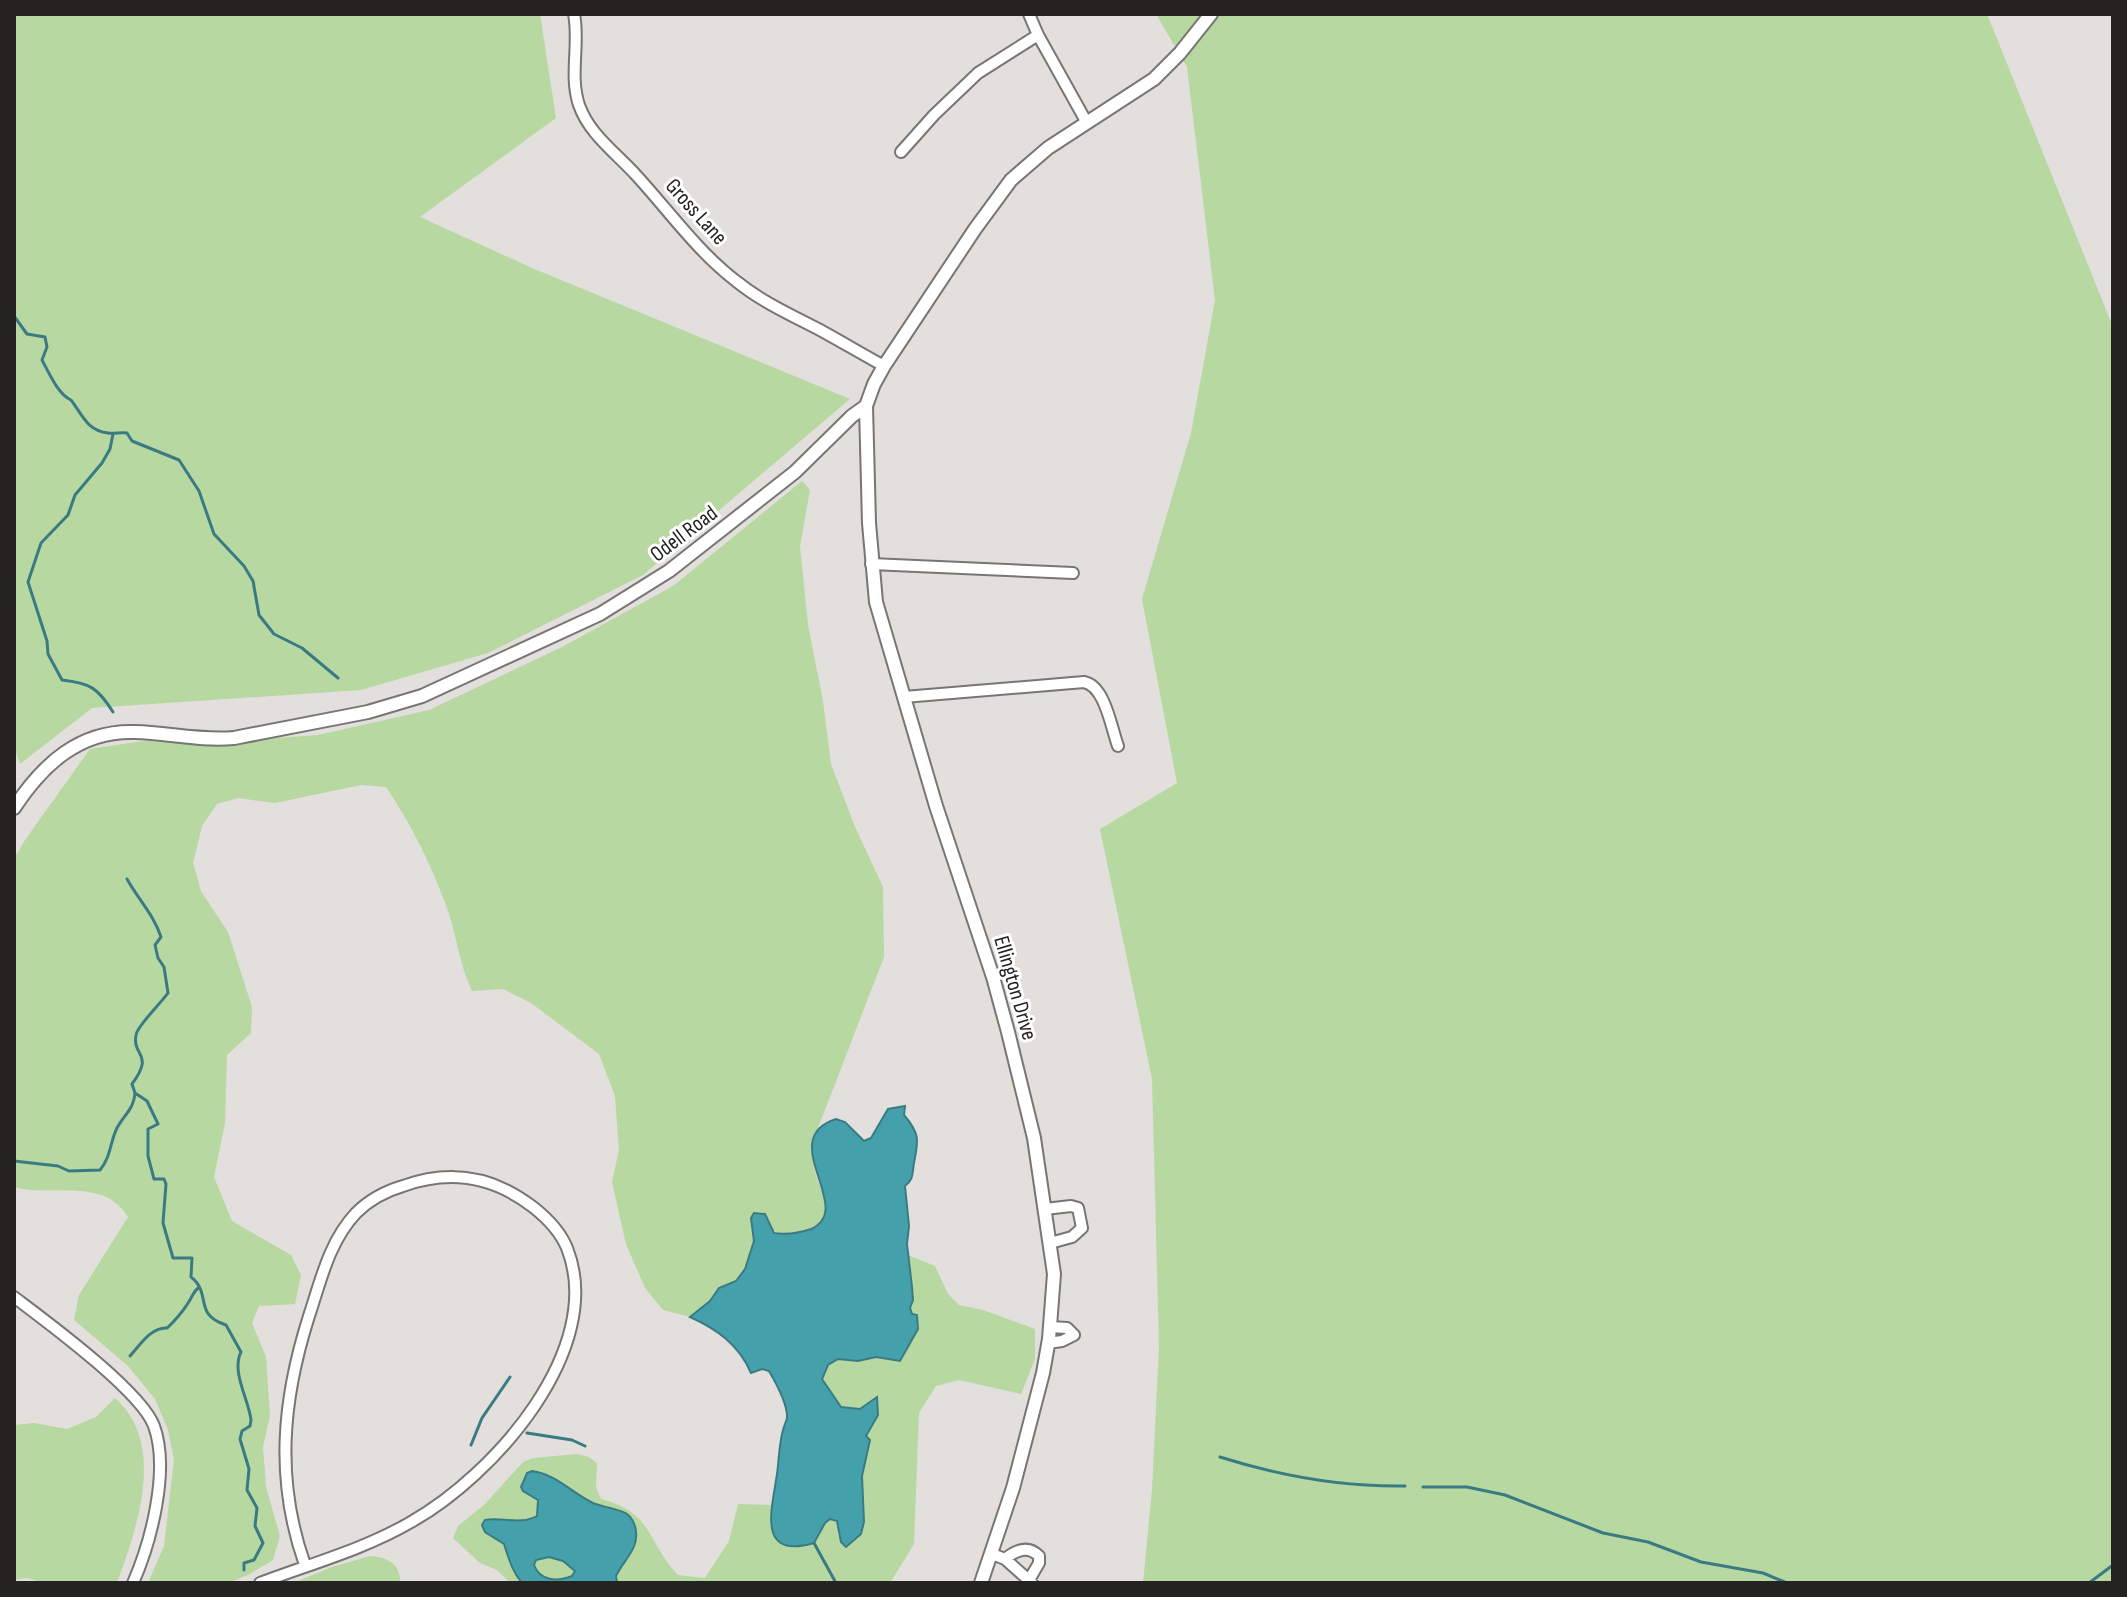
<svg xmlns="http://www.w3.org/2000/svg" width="2127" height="1597" viewBox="0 0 2127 1597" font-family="'Sofia Sans Condensed',sans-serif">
  <rect width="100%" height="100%" fill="#e2dfdd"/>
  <path fill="#b7d8a1" d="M 14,14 L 540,14 L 556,118 L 420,217 L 532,268 L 850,399 L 643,575 L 488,653 L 361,690 L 92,708 L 20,764 L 14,747 Z
    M 1156,14 L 1987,14 L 2113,327 L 2113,1583 L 1143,1583 L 1152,1490 L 1159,1346 L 1152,1079 L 1100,829 L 1177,783 L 1142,599 L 1191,433 L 1215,300 L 1187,67 Z
    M 802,481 L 810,490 L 800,546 L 808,625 L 823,701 L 831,764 L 855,827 L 883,887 L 884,957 L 813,1141 C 813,1150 813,1159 814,1167 C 818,1191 844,1219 804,1230 C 781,1237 771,1231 751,1218 L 754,1241 L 745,1269 L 736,1281 L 719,1288 L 710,1301 L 690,1317 L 663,1310 L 645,1288 L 626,1244 L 612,1182 L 619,1150 L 615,1096 L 599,1054 L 531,1003 L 503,989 L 472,991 C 459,964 457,936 447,908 C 432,866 411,824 386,787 L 361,785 L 275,803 L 238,798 L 217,804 L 202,826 L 193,863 L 201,891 L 228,932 L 252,1007 L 251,1033 L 227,1055 L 225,1123 L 214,1177 L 232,1221 L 291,1255 L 301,1275 L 295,1304 L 259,1306 L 252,1323 L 266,1357 L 270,1416 L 263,1447 L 266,1487 L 280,1536 L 273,1560 L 250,1574 L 228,1583 L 148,1583 L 164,1546 L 174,1460 L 168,1430 L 155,1399 L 128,1366 L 74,1320 L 79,1295 L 128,1217 C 103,1176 52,1198 14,1187 L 14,859 L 25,840 L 90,749 L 143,741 L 203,743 L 318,735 L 429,710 L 562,647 L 673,586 Z
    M 908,1255 L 935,1266 L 948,1294 L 959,1305 L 983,1310 L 1035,1329 L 1035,1359 L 1021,1394 L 959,1380 L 936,1386 L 919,1413 L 914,1544 L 890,1583 L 510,1583 L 497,1570 L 480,1563 L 453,1538 L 458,1526 L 484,1505 L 523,1462 L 533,1458 L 577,1454 L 589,1457 L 597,1463 L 596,1488 L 601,1499 C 654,1513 646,1541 678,1575 L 705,1578 L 729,1541 L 738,1504 L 772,1505 L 771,1528 L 782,1545 C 816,1554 812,1531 830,1519 L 837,1521 L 839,1536 L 861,1534 L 864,1522 L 862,1476 L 870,1440 L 866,1436 L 876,1398 L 860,1409 L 841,1407 L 822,1379 L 828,1365 L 838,1359 L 858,1361 L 876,1357 L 900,1361 L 918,1329 L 909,1308 L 912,1287 Z
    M 115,1398 C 167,1444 137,1528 117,1583 L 43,1583 L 27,1578 L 14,1580 L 14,1425 L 34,1423 L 67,1429 L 96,1417 Z
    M 370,1556 C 388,1557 401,1564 400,1583 L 293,1583 L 332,1567 Z"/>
  <path fill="#44a1ac" stroke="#3a7b83" stroke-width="2" fill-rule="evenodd" d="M 905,1106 L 904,1115 C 921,1135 918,1141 914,1163 C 912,1174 914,1179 905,1186 L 909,1226 L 907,1244 L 912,1287 L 913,1300 L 910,1308 L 912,1314 L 917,1315 L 918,1329 L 900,1361 L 876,1357 L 858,1361 L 838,1359 L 828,1365 L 822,1379 L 841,1407 L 860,1409 L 877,1397 L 878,1415 L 866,1436 L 870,1440 L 862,1476 L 864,1522 L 861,1534 L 846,1547 L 841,1542 L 837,1521 L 830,1519 L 825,1523 L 814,1543 C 756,1560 772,1509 777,1474 C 779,1460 779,1444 783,1430 C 784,1426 786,1422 787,1418 C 788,1404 776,1383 769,1371 L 762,1369 L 751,1373 C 739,1345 717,1329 690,1317 L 710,1301 L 719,1288 L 736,1281 L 745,1269 L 754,1241 L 751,1218 L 754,1213 L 765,1214 L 774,1233 C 786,1235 799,1233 811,1229 C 857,1209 774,1139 836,1119 L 845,1122 L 864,1141 L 871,1138 L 888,1109 Z
    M 532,1471 C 556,1474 572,1493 593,1503 C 603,1507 614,1508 623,1512 C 629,1514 633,1520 635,1526 C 641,1548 624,1559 616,1576 L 617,1583 L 522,1583 C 512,1571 509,1559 504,1544 L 485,1532 L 482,1525 L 485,1520 C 502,1517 521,1525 537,1516 L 538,1500 L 523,1491 L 521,1487 L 527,1473 ZM 549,1557 L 563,1561 L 575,1571 L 572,1576 C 557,1582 540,1581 534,1565 L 536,1560 Z"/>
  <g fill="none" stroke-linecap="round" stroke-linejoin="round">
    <path stroke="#3a7b83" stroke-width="3" d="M 14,316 L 27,334 L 45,337 L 47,347 L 42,360 C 49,373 58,394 71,400 C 82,414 87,431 108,433 C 115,434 120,432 127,433 L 132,441 L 179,460 L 199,491 L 214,534 L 244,566 L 253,581 L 259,615 L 274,634 L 302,648 L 338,678
      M 113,712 C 98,688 90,683 62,680 L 48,654 L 47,641 L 28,582 L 41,543 L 68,515 L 75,495 L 102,463 L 110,449 L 113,434
      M 127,879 C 138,899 154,915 161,937 L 155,945 L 158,958 L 164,967 L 168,993 C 161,1003 137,1026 136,1035 C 132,1057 155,1053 132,1084 L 135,1093 L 147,1101 L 158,1124 L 148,1129 L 148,1156 L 154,1179 L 164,1179 L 166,1184 L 163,1223 L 173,1258 L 192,1258 L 191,1277 C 212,1293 193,1315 226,1325 L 241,1352 C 231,1372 249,1400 251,1420 L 250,1426 L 242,1431 L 240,1439 L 249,1469 L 247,1490 L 257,1508 L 255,1526 L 263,1543 L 254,1560 L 244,1563 L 244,1570
      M 14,1161 L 58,1166 L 69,1171 L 100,1170 C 111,1157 110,1142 117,1128 C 124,1115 134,1109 135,1093
      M 130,1356 C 140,1345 151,1327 167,1328 C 173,1323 184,1310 188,1303 C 193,1296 192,1293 199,1287
      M 527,1433 L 572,1440 L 585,1446
      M 471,1445 L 482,1418 L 510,1377
      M 1220,1457 C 1280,1476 1342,1487 1405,1486
      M 1423,1487 L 1467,1487 L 1505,1495 L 1603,1533 L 1648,1542 L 1701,1562 L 1763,1573 L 1787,1583
      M 814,1543 L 836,1583
      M 2089,1583 L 2113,1565"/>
    <g stroke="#777673" stroke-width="14">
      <path id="minor" d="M 574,14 C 580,44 569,75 579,105 C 589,134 616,153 636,175 C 669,211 698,252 736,281 C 762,302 791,315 820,330 C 842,342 862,354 884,366
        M 1029,14 L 1038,35 L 1087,123
        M 901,152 L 934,115 L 978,73 L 1038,35
        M 871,564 L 1073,573
        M 904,697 L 1084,682 C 1105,686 1111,727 1118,746
        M 1045,1209 L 1071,1206 L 1078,1208 L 1082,1228 L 1072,1237 L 1050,1243
        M 14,1297 C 47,1322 141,1391 154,1426 C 170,1470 151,1542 133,1583
        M 1048,1343 L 1062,1341 L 1074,1335 L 1067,1328 L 1050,1327
        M 992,1554 L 1005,1559 L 1032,1583
        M 1005,1559 C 1016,1550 1028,1545 1039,1556 L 1039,1563 L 1029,1580
        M 260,1583 C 310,1564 365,1549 411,1522 C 493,1476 607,1349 567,1248 C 560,1231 547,1218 533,1207 C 493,1176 450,1169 403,1186 C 386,1191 369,1200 356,1213 C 329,1242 321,1280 309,1316 C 282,1401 275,1480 305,1565"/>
    </g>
    <g stroke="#777673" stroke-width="16">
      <path id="tertiary" d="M 866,406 L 869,523 L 876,602 L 936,806 L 993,977 L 1008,1032 L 1034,1138 L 1054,1274 L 1049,1339 L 1043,1373 L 1013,1488 L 981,1583
        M 14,808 C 43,764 80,730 135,732 C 169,733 199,741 234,738 L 368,712 L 422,696 L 600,614 L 669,571 L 795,472 L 852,416 L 866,406 L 874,384 L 884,366 L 975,229 L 1011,180 L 1048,148 L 1154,79 L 1180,53 L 1211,14"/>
    </g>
    <use href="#minor" stroke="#fff" stroke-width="10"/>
    <use href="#tertiary" stroke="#fff" stroke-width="12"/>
  </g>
  <g text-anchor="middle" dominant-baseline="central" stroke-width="6" stroke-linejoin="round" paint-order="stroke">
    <g font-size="22" fill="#242322" stroke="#fff">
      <text transform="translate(696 212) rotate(48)">Gross Lane</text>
      <text transform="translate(684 534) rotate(-37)">Odell Road</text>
      <text transform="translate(1015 988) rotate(74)">Ellington Drive</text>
    </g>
  </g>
  <rect width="2127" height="1597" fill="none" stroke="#242322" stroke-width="32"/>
</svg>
